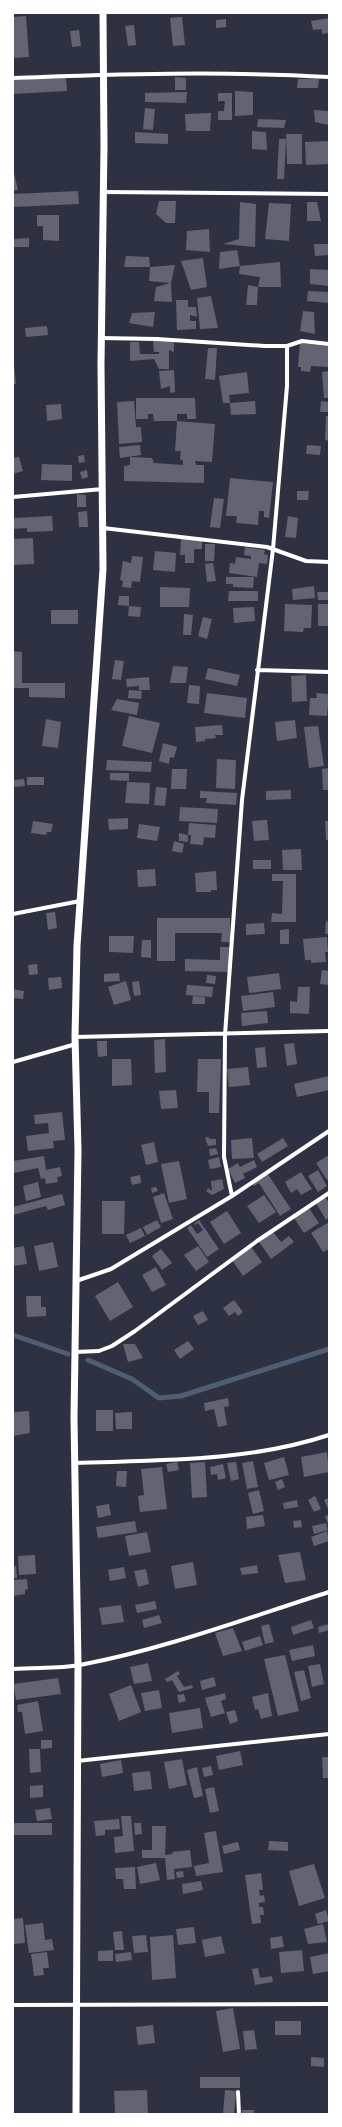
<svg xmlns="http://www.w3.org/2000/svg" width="342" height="2127" viewBox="0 0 342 2127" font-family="'Archivo Narrow',sans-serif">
  <rect width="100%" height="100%" fill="#2d3142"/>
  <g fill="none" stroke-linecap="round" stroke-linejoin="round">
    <path stroke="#4f5d75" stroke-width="5" d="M 13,1335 L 68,1354
      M 88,1360 L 132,1379 L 159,1398 L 181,1396 L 329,1349"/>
  </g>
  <path fill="#626471" d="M 26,16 L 29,57 L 13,58 L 13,17 Z
    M 182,17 L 185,45 L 173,46 L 170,18 Z
    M 329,18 L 329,33 L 322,34 L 322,29 L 313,30 L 311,21 Z
    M 226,19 L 226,27 L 216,28 L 216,20 Z
    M 134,25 L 136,45 L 128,46 L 125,26 Z
    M 79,30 L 81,46 L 72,47 L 70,31 Z
    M 66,77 L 67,91 L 13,94 L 13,80 Z
    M 175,77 L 186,78 L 186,90 L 175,90 Z
    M 298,79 L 319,79 L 318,88 L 297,88 Z
    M 235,91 L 253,92 L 253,115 L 235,116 Z
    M 187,92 L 186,103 L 145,102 L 145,93 Z
    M 218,93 L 232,93 L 232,120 L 218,120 L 218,111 L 224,111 L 225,101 L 218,101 Z
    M 145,108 L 155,109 L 153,130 L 143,129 Z
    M 314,110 L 329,111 L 329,125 L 315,122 Z
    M 211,113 L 210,131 L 186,131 L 185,114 Z
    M 258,119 L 286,120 L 284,128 L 257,127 Z
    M 252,131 L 266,132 L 267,150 L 252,149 Z
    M 135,132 L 168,134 L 168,144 L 135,143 Z
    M 286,134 L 302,134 L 302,164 L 287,164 Z
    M 279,139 L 286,139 L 284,179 L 277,179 Z
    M 329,141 L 329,164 L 306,165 L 305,142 Z
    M 13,168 L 18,190 L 13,191 Z
    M 78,191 L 79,204 L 13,207 L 13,194 Z
    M 159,201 L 176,201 L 175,223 L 166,223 L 156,214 Z
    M 240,202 L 256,204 L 255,247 L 223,244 L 239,239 Z
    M 307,202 L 317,202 L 321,221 L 307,221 Z
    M 269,203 L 291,204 L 289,241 L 265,239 Z
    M 37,215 L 59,215 L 59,241 L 43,240 L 43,226 L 37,226 Z
    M 209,229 L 210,252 L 186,250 L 187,231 Z
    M 29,238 L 29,247 L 14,247 L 13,239 Z
    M 314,244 L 329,244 L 329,255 L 315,256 Z
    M 237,250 L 240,266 L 219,269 L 220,252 Z
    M 126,256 L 149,257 L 150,267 L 124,267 Z
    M 203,258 L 207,287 L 191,290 L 181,261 Z
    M 280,262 L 281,287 L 258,287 L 257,305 L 246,305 L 248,285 L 258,287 L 260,277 L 239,274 L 240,266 Z
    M 175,265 L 171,283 L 172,302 L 154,301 L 156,287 L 171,283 L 149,281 L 150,267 Z
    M 310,269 L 329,270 L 329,286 L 310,284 Z
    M 308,291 L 329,292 L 329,303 L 307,301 Z
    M 211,296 L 218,328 L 200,329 L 197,298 Z
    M 176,300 L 188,300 L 188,307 L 196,307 L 197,317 L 190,315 L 190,321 L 196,321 L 196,329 L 177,330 Z
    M 303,311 L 314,312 L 315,334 L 300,331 Z
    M 155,312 L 153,327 L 129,323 L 132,313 Z
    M 47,326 L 48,335 L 26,337 L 25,328 Z
    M 174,340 L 174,352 L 169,350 L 169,369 L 159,369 L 154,359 L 130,361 L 130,342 L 139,342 L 140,354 L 159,354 L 159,352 L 154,352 L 153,341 Z
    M 300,343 L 329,346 L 329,367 L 311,366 L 310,372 L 301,371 L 301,367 L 298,367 Z
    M 208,348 L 217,348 L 215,380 L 205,379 Z
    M 13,365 L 14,365 L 16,384 L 13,384 Z
    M 174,370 L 175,392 L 170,393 L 170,386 L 161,389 L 159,371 Z
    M 329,371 L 329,398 L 324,398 L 322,372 Z
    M 247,372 L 249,393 L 229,395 L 230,403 L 223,403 L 219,376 Z
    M 136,398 L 195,398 L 196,419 L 187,419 L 187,414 L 177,414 L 177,421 L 154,421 L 153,414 L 148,414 L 148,419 L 136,419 Z
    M 134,401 L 136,427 L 141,427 L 142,442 L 119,444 L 117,402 Z
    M 255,401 L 256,414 L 231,415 L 230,403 Z
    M 321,401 L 329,402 L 329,412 L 320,412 Z
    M 61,404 L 62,419 L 47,421 L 46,405 Z
    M 326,416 L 329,416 L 329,441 L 325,440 Z
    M 177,421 L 215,424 L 212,462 L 195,461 L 196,465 L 204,465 L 204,483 L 124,481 L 124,466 L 130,465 L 130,457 L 152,458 L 154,463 L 183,465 L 183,461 L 180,459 L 181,451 L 175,451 Z
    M 140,445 L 141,455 L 120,458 L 119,447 Z
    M 307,445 L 321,446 L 320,455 L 306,454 Z
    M 84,455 L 85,462 L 79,463 L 78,456 Z
    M 19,457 L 23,471 L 13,474 L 13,458 Z
    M 42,464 L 72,465 L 72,481 L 41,480 Z
    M 87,470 L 88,477 L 82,479 L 80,472 Z
    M 230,478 L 273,482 L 269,518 L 264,517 L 264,511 L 259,511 L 258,525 L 236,523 L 237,516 L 226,516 Z
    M 297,491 L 309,491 L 308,500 L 297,500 Z
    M 77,494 L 86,495 L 86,507 L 77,507 Z
    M 214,498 L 224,499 L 220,528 L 210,527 Z
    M 87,511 L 88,527 L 79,527 L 78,512 Z
    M 52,516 L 53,531 L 27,532 L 27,528 L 13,529 L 13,518 Z
    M 288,516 L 298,518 L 296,538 L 285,537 Z
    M 33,538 L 34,564 L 13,565 L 13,539 Z
    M 181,539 L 202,539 L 202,549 L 194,549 L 194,563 L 185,563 L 185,555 L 180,555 Z
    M 205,544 L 215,544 L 214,561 L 205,561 Z
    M 245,547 L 265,550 L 264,554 L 268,555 L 267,564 L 259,563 L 257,577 L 229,573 L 230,563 L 235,564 L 236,557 L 251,559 L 251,556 L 244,555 Z
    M 155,551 L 176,553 L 175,572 L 153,570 Z
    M 132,556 L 143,557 L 140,582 L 132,581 L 131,588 L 122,587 L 123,581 L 120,580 L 123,561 L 131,563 Z
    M 213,563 L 216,581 L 207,582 L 205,564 Z
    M 226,577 L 254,577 L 253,588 L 233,587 L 233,584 L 226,584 Z
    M 314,586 L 315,598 L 293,600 L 292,589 Z
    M 160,587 L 190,588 L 189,607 L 160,607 Z
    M 229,591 L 258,591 L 258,601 L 228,601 Z
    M 317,592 L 329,592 L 329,600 L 318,600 Z
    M 119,596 L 129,596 L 129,606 L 141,607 L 140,617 L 128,616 L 129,606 L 118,605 Z
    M 285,604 L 312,605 L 311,628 L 304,628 L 303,632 L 284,631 Z
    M 318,604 L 329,604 L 329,626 L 318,626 Z
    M 254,607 L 255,621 L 234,623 L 233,608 Z
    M 51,610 L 78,610 L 78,624 L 51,624 Z
    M 184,614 L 193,615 L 191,635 L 183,635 Z
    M 203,617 L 212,619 L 207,639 L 198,636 Z
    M 13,651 L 22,652 L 22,683 L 65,683 L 65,698 L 29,697 L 29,688 L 13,688 Z
    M 115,660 L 124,661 L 121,680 L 112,679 Z
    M 173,666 L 188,667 L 186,683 L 170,683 Z
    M 208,668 L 240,675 L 237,686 L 205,679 Z
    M 306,675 L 307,701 L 292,702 L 291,676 Z
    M 149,677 L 150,690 L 139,690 L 139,686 L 127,687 L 126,679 Z
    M 189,685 L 200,686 L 199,704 L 187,703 Z
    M 129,690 L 142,691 L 141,699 L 128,698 Z
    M 207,693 L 247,698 L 245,718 L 204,713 Z
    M 316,693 L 329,694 L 327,716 L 309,715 L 310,698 L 317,698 Z
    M 117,699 L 139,703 L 137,715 L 111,710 Z
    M 129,716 L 160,723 L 152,753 L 122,746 Z
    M 46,719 L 61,722 L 58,748 L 42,746 Z
    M 295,720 L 297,738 L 277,741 L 275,722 Z
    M 222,725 L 223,735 L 215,735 L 216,738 L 205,739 L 205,741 L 196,742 L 195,727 Z
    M 318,726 L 324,766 L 309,768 L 304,727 Z
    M 163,743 L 177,747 L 174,758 L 170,757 L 169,764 L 159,761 Z
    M 217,759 L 236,760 L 235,789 L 216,788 Z
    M 107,760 L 152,762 L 151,772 L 106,770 Z
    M 329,768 L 329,790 L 323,790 L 322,769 Z
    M 172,769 L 187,769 L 186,789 L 171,789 Z
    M 110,773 L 129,773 L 129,781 L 110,780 Z
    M 27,777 L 44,777 L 44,785 L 27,785 Z
    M 24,779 L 25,786 L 13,787 L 13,780 Z
    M 127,782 L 150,783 L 149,804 L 125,803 Z
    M 156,787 L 167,788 L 165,806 L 154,805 Z
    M 291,790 L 291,799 L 266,800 L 266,791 Z
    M 200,791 L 237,793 L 236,805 L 206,803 L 207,798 L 200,798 Z
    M 180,807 L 218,809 L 217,823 L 179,821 Z
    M 128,818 L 128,829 L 109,830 L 108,819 Z
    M 267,820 L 269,840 L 254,841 L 252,821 Z
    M 33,821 L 53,824 L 51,832 L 47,832 L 46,835 L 31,833 Z
    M 325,821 L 329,821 L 329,840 L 326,840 Z
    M 189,823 L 216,825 L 215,838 L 204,837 L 203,845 L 190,844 L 191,835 L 188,835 Z
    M 139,824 L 160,827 L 157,841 L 137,838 Z
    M 179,833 L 188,835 L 188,842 L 179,841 Z
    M 174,841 L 184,844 L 182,853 L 172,851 Z
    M 301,849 L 302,870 L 283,870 L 282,850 Z
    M 253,860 L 271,860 L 271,869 L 253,869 Z
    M 155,869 L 156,886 L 138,887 L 137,870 Z
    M 216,871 L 217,890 L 211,890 L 211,892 L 196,892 L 195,873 Z
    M 272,874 L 296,874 L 296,922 L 271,922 L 272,913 L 282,914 L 283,881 L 272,881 Z
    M 55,912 L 57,928 L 48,930 L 46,913 Z
    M 157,918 L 230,918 L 230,942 L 221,942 L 222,933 L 175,933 L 175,961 L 157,961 Z
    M 326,921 L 329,922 L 329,934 L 325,934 Z
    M 264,923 L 265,934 L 246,935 L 246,924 Z
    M 289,929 L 289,944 L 280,944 L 280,930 Z
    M 109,936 L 134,936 L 133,953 L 109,952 Z
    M 327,937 L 328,952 L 325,952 L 326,962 L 311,963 L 311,960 L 305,960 L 303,939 Z
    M 142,940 L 151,940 L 151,958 L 141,957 Z
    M 220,947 L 230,947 L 230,972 L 185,971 L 185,959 L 220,960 Z
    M 37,964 L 38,974 L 29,975 L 28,965 Z
    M 322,970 L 329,971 L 329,985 L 320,984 Z
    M 119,973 L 120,981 L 104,982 L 104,974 Z
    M 279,973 L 281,989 L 249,993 L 247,977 Z
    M 207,975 L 216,976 L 215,984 L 206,983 Z
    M 61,977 L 62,988 L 49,990 L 48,978 Z
    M 126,981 L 131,1000 L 114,1005 L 108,987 Z
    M 139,981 L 141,995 L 134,996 L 132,982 Z
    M 187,985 L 213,987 L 212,997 L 186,995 Z
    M 298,987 L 310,987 L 309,1014 L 290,1013 L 290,1001 L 297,1002 Z
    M 13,989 L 24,991 L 23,999 L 13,998 Z
    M 273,992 L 275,1007 L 243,1011 L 241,996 Z
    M 193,996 L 205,997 L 205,1004 L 192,1004 Z
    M 267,1011 L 268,1023 L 242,1026 L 241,1013 Z
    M 165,1039 L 166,1072 L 155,1073 L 154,1040 Z
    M 97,1041 L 107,1041 L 107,1056 L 98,1057 Z
    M 294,1043 L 297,1064 L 287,1066 L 284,1044 Z
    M 265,1047 L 267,1067 L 257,1068 L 255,1048 Z
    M 112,1059 L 131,1059 L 132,1085 L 112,1086 Z
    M 198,1059 L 221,1059 L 219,1113 L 209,1113 L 209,1092 L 197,1092 Z
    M 248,1067 L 250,1085 L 229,1087 L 227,1069 Z
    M 329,1076 L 329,1090 L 297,1097 L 294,1084 Z
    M 176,1090 L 178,1108 L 161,1109 L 159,1091 Z
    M 62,1112 L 65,1140 L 53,1141 L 54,1148 L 28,1151 L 26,1136 L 49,1133 L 48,1123 L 35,1124 L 34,1115 Z
    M 208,1137 L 210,1139 L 216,1139 L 216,1145 L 208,1146 L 205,1138 Z
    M 252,1138 L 254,1158 L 232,1159 L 231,1140 Z
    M 283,1138 L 288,1146 L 262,1162 L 257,1154 Z
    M 154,1142 L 158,1162 L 146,1165 L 141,1145 Z
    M 216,1148 L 218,1154 L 210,1156 L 209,1149 Z
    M 329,1155 L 329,1179 L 327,1180 L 316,1163 Z
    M 44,1156 L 46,1170 L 60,1167 L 62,1176 L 57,1177 L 58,1182 L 46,1184 L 45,1178 L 41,1179 L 38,1168 L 14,1173 L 13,1161 Z
    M 219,1157 L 221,1167 L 210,1169 L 208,1160 Z
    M 254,1160 L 257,1167 L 243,1174 L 245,1178 L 235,1183 L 228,1169 L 238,1163 L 240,1167 Z
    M 179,1161 L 187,1199 L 169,1203 L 161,1164 Z
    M 318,1170 L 327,1186 L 318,1192 L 308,1176 Z
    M 301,1172 L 312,1189 L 301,1195 L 297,1189 L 291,1193 L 285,1182 Z
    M 267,1173 L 291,1209 L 280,1216 L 259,1183 L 254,1186 L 251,1183 Z
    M 140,1175 L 141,1183 L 132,1185 L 130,1177 Z
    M 222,1179 L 224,1189 L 212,1195 L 206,1191 L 208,1188 L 212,1191 L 211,1181 Z
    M 38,1182 L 41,1197 L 26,1201 L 23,1186 Z
    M 156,1187 L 158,1191 L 152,1193 L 151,1188 Z
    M 164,1193 L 173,1219 L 161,1223 L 153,1197 Z
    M 62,1194 L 65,1205 L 48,1210 L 46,1206 L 13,1215 L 13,1207 Z
    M 264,1195 L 276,1212 L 259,1223 L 247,1206 Z
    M 326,1198 L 329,1203 L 329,1217 L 326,1220 L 316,1203 Z
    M 102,1201 L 125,1201 L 124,1234 L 102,1234 Z
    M 309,1208 L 319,1223 L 304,1233 L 294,1218 Z
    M 227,1211 L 241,1233 L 224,1244 L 210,1222 Z
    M 157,1220 L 161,1227 L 147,1235 L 143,1227 Z
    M 199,1220 L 219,1249 L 207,1257 L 187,1228 L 191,1225 L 197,1234 L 203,1230 L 198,1223 L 195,1225 L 194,1224 Z
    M 329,1222 L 329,1249 L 323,1252 L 311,1233 Z
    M 141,1228 L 145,1236 L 130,1243 L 126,1235 Z
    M 273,1232 L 281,1242 L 289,1236 L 294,1242 L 271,1259 L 259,1242 Z
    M 53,1242 L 58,1267 L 39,1271 L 34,1246 Z
    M 24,1246 L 27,1264 L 13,1266 L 13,1248 Z
    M 198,1246 L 209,1262 L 196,1271 L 184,1255 Z
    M 251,1247 L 262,1262 L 243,1276 L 232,1260 Z
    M 161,1249 L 172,1263 L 162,1270 L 152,1256 Z
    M 156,1267 L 166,1285 L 152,1292 L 142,1275 Z
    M 118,1282 L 133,1307 L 110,1321 L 95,1296 Z
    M 26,1296 L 41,1296 L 41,1307 L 46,1307 L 46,1316 L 27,1317 Z
    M 234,1300 L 243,1312 L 238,1316 L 235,1312 L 229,1316 L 223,1308 Z
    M 203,1311 L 208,1320 L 198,1325 L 193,1316 Z
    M 188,1341 L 194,1349 L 180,1359 L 174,1350 Z
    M 123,1344 L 135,1344 L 143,1358 L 128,1362 Z
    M 228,1398 L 229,1406 L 224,1407 L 227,1425 L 218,1427 L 214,1409 L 205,1411 L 204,1403 Z
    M 96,1410 L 113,1410 L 113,1431 L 96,1431 Z
    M 29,1411 L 30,1433 L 13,1436 L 13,1412 Z
    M 132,1412 L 132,1429 L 116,1429 L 115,1413 Z
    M 327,1452 L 329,1472 L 304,1477 L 301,1457 Z
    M 284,1457 L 289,1475 L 269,1480 L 264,1463 Z
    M 253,1461 L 258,1487 L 247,1489 L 242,1463 Z
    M 177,1462 L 179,1470 L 168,1472 L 166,1464 Z
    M 205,1462 L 207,1497 L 192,1498 L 190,1463 Z
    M 236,1462 L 239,1479 L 231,1481 L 227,1463 Z
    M 223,1464 L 226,1478 L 218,1480 L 217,1474 L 211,1475 L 210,1467 Z
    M 162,1467 L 167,1509 L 140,1512 L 138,1496 L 144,1495 L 141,1469 Z
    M 117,1471 L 127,1471 L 126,1487 L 116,1486 Z
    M 282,1479 L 285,1487 L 278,1490 L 275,1482 Z
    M 259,1490 L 264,1511 L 253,1514 L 248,1493 Z
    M 315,1496 L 321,1509 L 314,1512 L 308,1500 Z
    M 329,1498 L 329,1511 L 324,1500 Z
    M 297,1500 L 298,1507 L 284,1509 L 283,1503 Z
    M 109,1504 L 111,1515 L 98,1518 L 96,1506 Z
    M 263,1515 L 265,1526 L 247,1529 L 246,1517 Z
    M 329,1515 L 329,1527 L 325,1516 Z
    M 301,1520 L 302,1527 L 294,1528 L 293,1521 Z
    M 135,1521 L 137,1532 L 98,1538 L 96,1527 Z
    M 326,1523 L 328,1530 L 314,1534 L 312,1526 Z
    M 327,1531 L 329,1541 L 314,1546 L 311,1537 Z
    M 147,1532 L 151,1552 L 129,1556 L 125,1536 Z
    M 300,1552 L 306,1580 L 285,1583 L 278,1555 Z
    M 35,1555 L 36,1574 L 19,1575 L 18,1556 Z
    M 193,1562 L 197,1585 L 175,1589 L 171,1566 Z
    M 257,1565 L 258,1573 L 242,1575 L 240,1568 Z
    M 13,1566 L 16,1566 L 17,1578 L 13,1578 Z
    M 124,1567 L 126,1578 L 110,1581 L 108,1570 Z
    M 146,1569 L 149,1584 L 138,1587 L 134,1571 Z
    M 27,1579 L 28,1589 L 25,1590 L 25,1594 L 13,1596 L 13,1580 Z
    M 155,1601 L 157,1609 L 137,1613 L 135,1605 Z
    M 121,1605 L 124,1622 L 102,1625 L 99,1608 Z
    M 159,1615 L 162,1623 L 144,1628 L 142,1620 Z
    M 311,1620 L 314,1628 L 293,1635 L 291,1627 Z
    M 269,1624 L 274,1642 L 265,1644 L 261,1626 Z
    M 329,1624 L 329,1630 L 319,1633 L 318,1627 Z
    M 233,1628 L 242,1651 L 223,1656 L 215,1633 Z
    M 260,1636 L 263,1645 L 245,1651 L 242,1642 Z
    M 313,1645 L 315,1656 L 292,1661 L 289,1650 Z
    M 285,1655 L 299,1711 L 278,1716 L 264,1659 Z
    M 148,1663 L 152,1681 L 134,1684 L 130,1667 Z
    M 320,1664 L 324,1684 L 312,1687 L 308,1666 Z
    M 304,1670 L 311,1698 L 301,1701 L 294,1672 Z
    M 178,1671 L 180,1674 L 177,1676 L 184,1687 L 192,1685 L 193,1688 L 179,1692 L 172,1680 L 167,1682 L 165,1679 Z
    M 214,1677 L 216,1686 L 202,1690 L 200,1681 Z
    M 58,1678 L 61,1694 L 16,1700 L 13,1684 Z
    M 131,1685 L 141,1712 L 119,1721 L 109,1694 Z
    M 159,1690 L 162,1708 L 145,1711 L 141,1693 Z
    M 225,1693 L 226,1699 L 221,1701 L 225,1713 L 211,1717 L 205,1698 Z
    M 268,1693 L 272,1716 L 261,1719 L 258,1709 L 255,1710 L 252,1697 Z
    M 184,1694 L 186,1701 L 179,1703 L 177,1695 Z
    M 38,1701 L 43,1731 L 25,1734 L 22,1712 L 18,1712 L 17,1705 Z
    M 200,1708 L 203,1728 L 172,1733 L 169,1713 Z
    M 235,1710 L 238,1721 L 230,1724 L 226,1712 Z
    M 41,1740 L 52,1740 L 52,1748 L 41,1749 Z
    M 29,1749 L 40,1749 L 41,1772 L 30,1773 Z
    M 240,1751 L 243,1765 L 219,1770 L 216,1756 Z
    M 322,1757 L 328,1757 L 329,1778 L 323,1778 Z
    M 182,1759 L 187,1785 L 169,1789 L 164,1762 Z
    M 121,1760 L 123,1773 L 102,1777 L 100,1764 Z
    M 211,1766 L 213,1775 L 204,1777 L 202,1768 Z
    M 197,1767 L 203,1796 L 194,1798 L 187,1770 Z
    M 150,1771 L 152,1789 L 134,1791 L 132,1773 Z
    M 43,1785 L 43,1797 L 30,1798 L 30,1786 Z
    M 214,1787 L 219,1811 L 210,1813 L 205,1789 Z
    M 50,1808 L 52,1819 L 37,1821 L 35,1810 Z
    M 121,1816 L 131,1816 L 134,1851 L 115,1853 L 114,1837 L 123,1836 Z
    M 119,1819 L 120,1829 L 105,1830 L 105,1835 L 96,1836 L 94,1821 Z
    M 13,1823 L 52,1823 L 52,1835 L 13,1835 Z
    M 134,1823 L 141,1823 L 142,1834 L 135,1835 Z
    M 152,1826 L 166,1826 L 165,1855 L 173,1854 L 172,1852 L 190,1850 L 192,1867 L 174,1869 L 175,1879 L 167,1880 L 165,1858 L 142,1858 L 142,1850 L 152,1850 Z
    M 216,1831 L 223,1872 L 196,1876 L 194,1866 L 209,1863 L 204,1833 Z
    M 269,1841 L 288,1842 L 288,1851 L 268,1850 Z
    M 238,1842 L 240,1850 L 224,1854 L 222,1846 Z
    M 156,1863 L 160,1880 L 140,1884 L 137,1867 Z
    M 314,1864 L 325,1898 L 299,1906 L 289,1871 Z
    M 135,1867 L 136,1889 L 124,1889 L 123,1879 L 116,1879 L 115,1868 Z
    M 183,1871 L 184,1877 L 177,1878 L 176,1872 Z
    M 261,1873 L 263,1890 L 259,1890 L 260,1896 L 264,1895 L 265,1902 L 259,1903 L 259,1907 L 263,1907 L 264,1915 L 260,1915 L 261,1923 L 252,1924 L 245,1875 Z
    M 201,1881 L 203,1890 L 183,1894 L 182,1884 Z
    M 326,1910 L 329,1921 L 318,1924 L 315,1914 Z
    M 23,1918 L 25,1943 L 13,1944 L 13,1919 Z
    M 43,1923 L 45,1940 L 52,1939 L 54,1950 L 29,1953 L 25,1925 Z
    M 323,1924 L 327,1942 L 308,1944 L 304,1929 Z
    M 194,1927 L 196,1943 L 178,1945 L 176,1929 Z
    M 122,1931 L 124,1950 L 115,1950 L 113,1932 Z
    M 146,1935 L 148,1952 L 134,1953 L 132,1936 Z
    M 173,1935 L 176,1978 L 152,1980 L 150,1937 Z
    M 221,1936 L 225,1953 L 205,1957 L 202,1940 Z
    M 282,1936 L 284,1947 L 271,1949 L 270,1938 Z
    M 113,1950 L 113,1961 L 98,1961 L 98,1951 Z
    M 302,1950 L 304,1971 L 281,1973 L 279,1952 Z
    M 47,1952 L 49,1968 L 43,1968 L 44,1975 L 34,1976 L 31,1954 Z
    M 131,1952 L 132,1960 L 116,1962 L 115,1954 Z
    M 329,1953 L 329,1971 L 313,1974 L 310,1957 Z
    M 258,1968 L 260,1978 L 272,1976 L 273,1982 L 255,1985 L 252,1969 Z
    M 233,2008 L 240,2049 L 223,2052 L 216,2011 Z
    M 275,2021 L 301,2021 L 301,2035 L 275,2035 Z
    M 153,2025 L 155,2043 L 138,2045 L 136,2027 Z
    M 254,2030 L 257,2049 L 245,2050 L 243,2031 Z
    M 311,2057 L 324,2058 L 324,2067 L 311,2066 Z
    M 200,2077 L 240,2077 L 240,2088 L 200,2088 Z
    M 147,2090 L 148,2114 L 115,2114 L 114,2091 Z
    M 225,2090 L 236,2091 L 234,2114 L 223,2114 Z
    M 242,2110 L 254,2110 L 254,2114 L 242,2114 Z"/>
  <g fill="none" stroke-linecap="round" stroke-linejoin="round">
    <path stroke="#fff" stroke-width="4" d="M 13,78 C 118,74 224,71 329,77
      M 103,192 L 329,194
      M 101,338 L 157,339 L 265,346 L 287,346 L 302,341 L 329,344
      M 13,497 L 103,489
      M 103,528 L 267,547 L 306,561 L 329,562
      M 257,670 L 329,672
      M 13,914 L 80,901
      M 75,1037 L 329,1031
      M 13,1062 L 76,1044
      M 232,1196 L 224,1157 L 225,1035 L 242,800 L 273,549 L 287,386 L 287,346
      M 76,1281 L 111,1269 L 232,1196 L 329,1131
      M 75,1352 L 99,1351 L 112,1346 L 135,1331 L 257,1241 L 329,1193
      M 75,1463 C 161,1460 247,1462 329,1435
      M 13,1669 C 35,1667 58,1669 80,1665 C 165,1649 247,1618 329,1592
      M 77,1761 L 329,1734
      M 13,2005 L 329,2004
      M 238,2092 L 239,2114"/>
    <path stroke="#fff" stroke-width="7" d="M 76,2114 L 78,1665 L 74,1418 L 78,1150 L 75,1037 L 77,946 L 103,569 L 101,365 L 104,146 L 103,13"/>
  </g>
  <rect width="342" height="2127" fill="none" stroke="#ffffff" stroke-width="28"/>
</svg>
